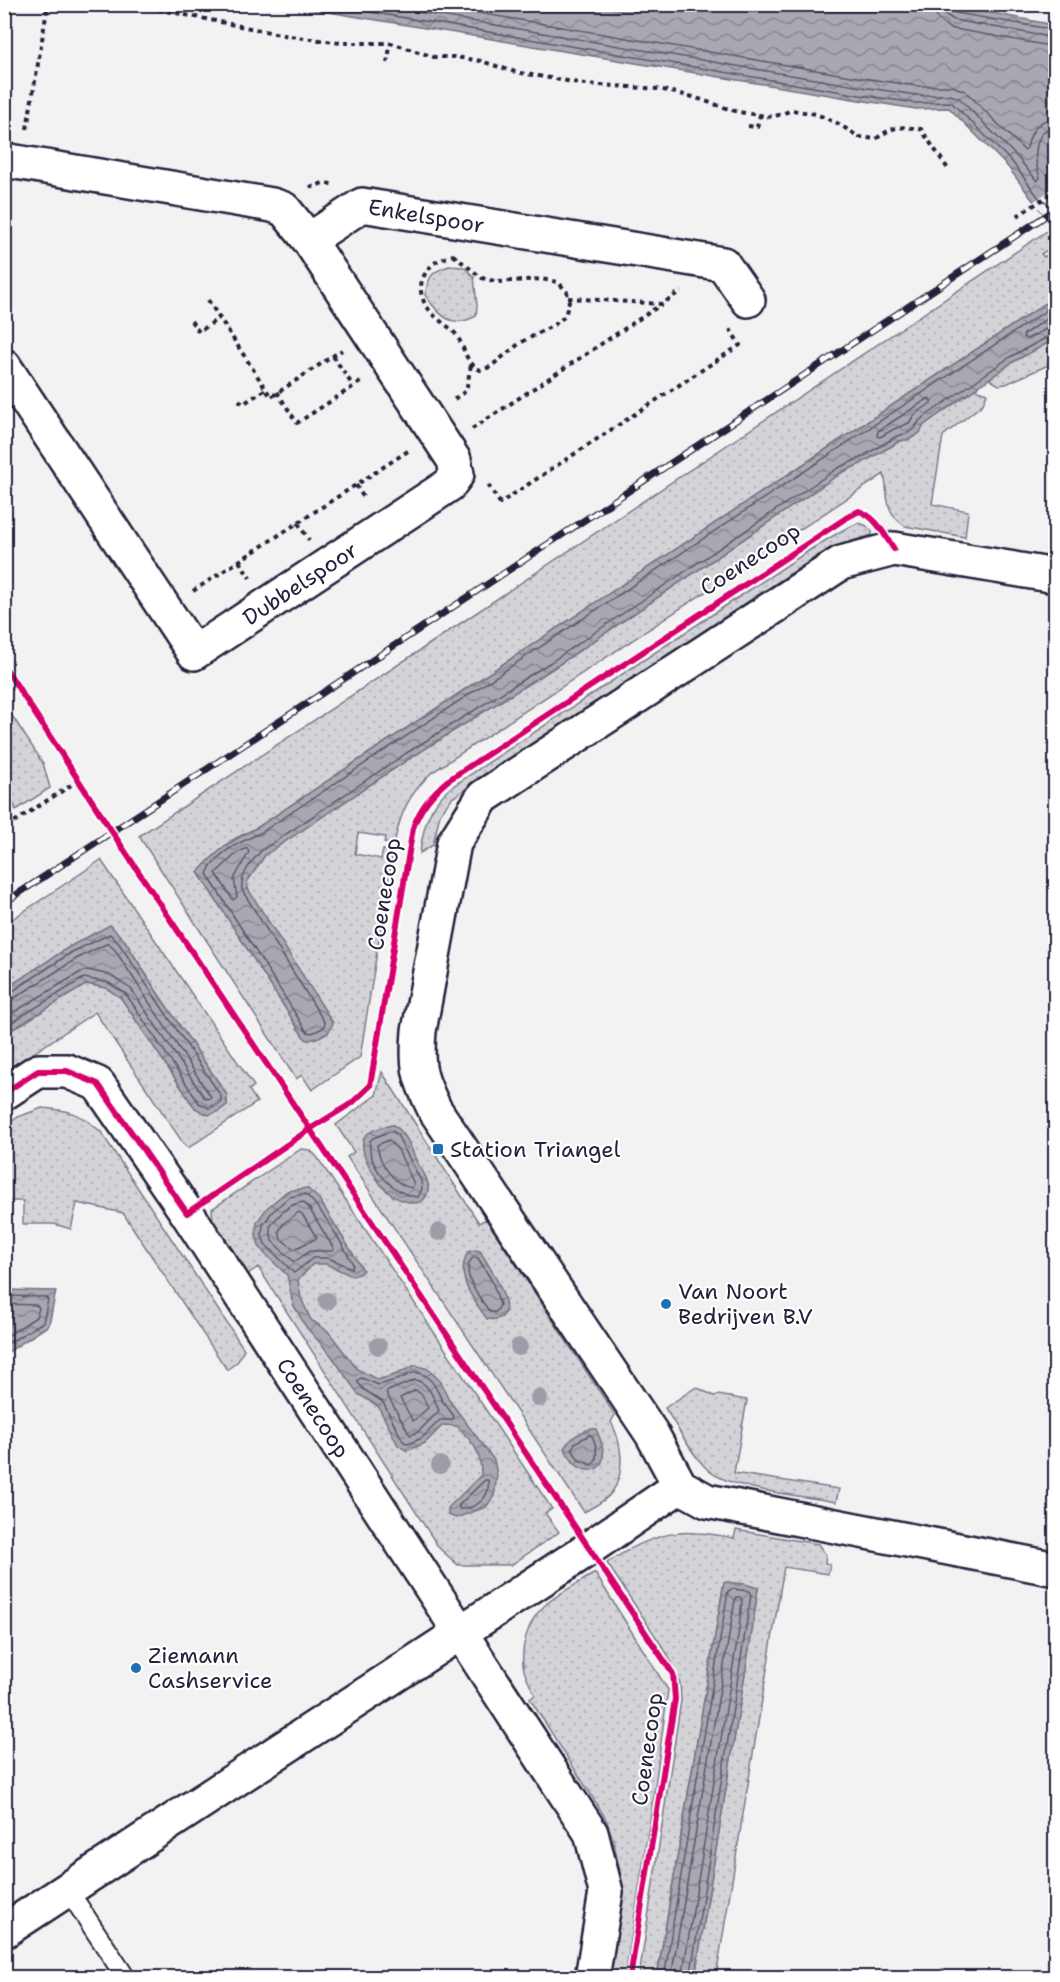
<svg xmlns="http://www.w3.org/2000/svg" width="1060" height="1982" viewBox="0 0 1060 1982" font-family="'Shantell Sans',sans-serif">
  <defs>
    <pattern id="green-dots" width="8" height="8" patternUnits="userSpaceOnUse" patternTransform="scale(1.5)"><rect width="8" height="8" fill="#d3d3d8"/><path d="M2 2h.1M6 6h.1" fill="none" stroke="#b5b5ba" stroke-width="1.8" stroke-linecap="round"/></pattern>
    <pattern id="water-waves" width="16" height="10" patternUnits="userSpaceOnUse" patternTransform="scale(1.5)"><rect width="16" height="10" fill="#a8a8b2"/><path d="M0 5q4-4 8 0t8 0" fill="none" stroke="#888892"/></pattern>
  </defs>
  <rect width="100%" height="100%" fill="#f2f2f3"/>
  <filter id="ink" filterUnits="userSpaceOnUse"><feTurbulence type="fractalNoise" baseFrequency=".0167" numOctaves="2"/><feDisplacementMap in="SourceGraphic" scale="12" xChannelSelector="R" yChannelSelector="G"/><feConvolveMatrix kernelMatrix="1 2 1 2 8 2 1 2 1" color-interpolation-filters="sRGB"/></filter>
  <g filter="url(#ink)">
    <path fill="url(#green-dots)" stroke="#7a7a8a" stroke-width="1.5" d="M 1047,231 L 1053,240 L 1054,246 L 1041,254 L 1044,257 L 1055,250 L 1055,297 L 258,827 L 230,841 L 198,872 L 303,1036 L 248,889 L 247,882 L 265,855 L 409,759 L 555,667 L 841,473 L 862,463 L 900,441 L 910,439 L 919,433 L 924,425 L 975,389 L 987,393 L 983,404 L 943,436 L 932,504 L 968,511 L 965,537 L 905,526 C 883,511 889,496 884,474 L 431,773 C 408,796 400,813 394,845 L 384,843 L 385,837 L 358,833 L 355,854 L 381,859 L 383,850 L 393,852 L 360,1057 L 312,1090 L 302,1075 L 296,1079 L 139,836 L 434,641 Z
      M 449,266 L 464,267 L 474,277 L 477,306 L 476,316 C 451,330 439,315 425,295 C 429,277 430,272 449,266 Z
      M 1055,339 L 1055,362 L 1006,384 L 999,385 L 989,379 L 1013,362 Z
      M 858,523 L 865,525 L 872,531 L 872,535 L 842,544 L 817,556 L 452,798 L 440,814 L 433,845 L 420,853 C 423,827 429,806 450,788 L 813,548 L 843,530 Z
      M 5,705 L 43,763 L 50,788 L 16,810 L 5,782 Z
      M 101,860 L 254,1086 L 249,1090 L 257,1102 L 188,1148 L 185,1146 L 95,1012 L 5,1072 L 5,1034 L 87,984 L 106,988 L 121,998 L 195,1108 L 227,1105 L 227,1095 L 155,989 L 125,941 L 29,974 L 5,989 L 5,924 Z
      M 382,1072 L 479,1223 L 486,1219 L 615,1415 L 611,1422 C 622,1442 626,1472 612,1492 C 606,1501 593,1507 584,1512 L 347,1157 L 354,1152 L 336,1125 L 376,1095 Z
      M 42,1108 C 68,1110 81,1113 101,1132 L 244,1349 L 238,1361 L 227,1370 L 123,1213 L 77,1203 L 71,1229 L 54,1224 L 23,1224 L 23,1201 L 5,1201 L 5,1126 L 18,1117 Z
      M 301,1149 L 310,1150 L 317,1157 L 552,1509 L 545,1513 L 559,1532 L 511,1565 L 458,1565 L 439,1548 L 258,1267 L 248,1274 L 213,1221 L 212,1209 Z
      M 696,1387 L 714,1396 L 718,1395 L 747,1400 L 734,1473 L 839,1489 L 836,1502 C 805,1496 728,1490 707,1469 C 690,1452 678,1428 665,1408 Z
      M 736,1530 L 818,1544 L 826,1555 L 825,1563 L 830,1564 L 828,1574 L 784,1567 L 716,1977 L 695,1977 L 752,1631 L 758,1588 L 724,1582 L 657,1977 L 639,1977 L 681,1700 L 680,1683 L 668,1655 L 607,1563 C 634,1545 664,1530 696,1533 C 709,1533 722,1536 734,1538 Z
      M 595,1573 L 668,1690 L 654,1794 L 625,1977 L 610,1977 L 620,1916 L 621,1893 L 619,1866 L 613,1839 L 606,1819 L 593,1798 L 530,1699 L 535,1695 C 530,1685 524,1675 523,1665 C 521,1644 529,1620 544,1606 C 558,1593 579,1583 595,1573 Z"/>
    <path fill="url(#water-waves)" stroke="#727282" stroke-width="1.5" d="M 944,4 L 1055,25 L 1056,136 L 1050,147 L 1049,157 L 1050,167 L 1055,179 L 1055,227 L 1037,206 L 1008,167 L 949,108 L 916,109 L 859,100 L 286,5 Z
      M 1055,297 L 1055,339 L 1013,362 L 924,425 L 920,433 L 910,439 L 900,441 L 862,463 L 841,473 L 555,667 L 409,759 L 265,855 L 247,882 L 248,889 L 333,1023 L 328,1033 L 314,1039 L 307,1040 L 303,1036 L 198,872 C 219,849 231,841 258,827 Z
      M 110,925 L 125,941 L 155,989 L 227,1095 L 227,1105 L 219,1111 L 208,1115 L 195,1108 L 121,998 L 106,988 L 87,984 L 5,1034 L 5,989 L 69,947 Z
      M 393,1125 C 407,1132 412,1151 418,1164 C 421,1169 425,1174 427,1180 C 431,1194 424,1206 409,1202 C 403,1201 396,1198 392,1195 C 380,1187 357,1153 364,1138 C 368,1130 385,1126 393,1125 Z
      M 307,1188 L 319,1199 L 363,1270 L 359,1274 L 352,1276 L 326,1264 L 313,1264 L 298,1280 L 301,1298 L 311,1320 L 328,1331 L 357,1369 L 378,1380 L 397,1374 L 415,1365 L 428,1369 L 441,1382 L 449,1400 L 494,1460 L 497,1475 L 494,1496 L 486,1507 L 456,1518 L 448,1515 L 448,1508 L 481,1475 C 481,1451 474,1443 457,1426 L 443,1425 L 425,1443 L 407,1451 L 398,1445 L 378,1406 L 358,1394 L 331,1355 L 306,1327 L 293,1304 L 287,1275 L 265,1254 L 259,1246 L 256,1235 L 257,1222 L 267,1208 L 287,1191 Z
      M 475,1250 L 480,1251 C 488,1264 529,1325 487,1319 C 473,1299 454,1277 468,1252 Z
      M 5,1290 L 56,1291 L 49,1325 L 5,1354 Z
      M 590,1429 L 596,1429 C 600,1438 604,1447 603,1457 C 602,1473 585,1473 575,1464 C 571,1460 568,1453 564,1448 C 571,1438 578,1433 590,1429 Z
      M 724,1582 L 745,1584 L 758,1588 L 752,1631 L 695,1977 L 657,1977 Z"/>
    <path fill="#f2f2f3" d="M 1056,187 L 1056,230 L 1039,208 L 1035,208 L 1031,203 Z"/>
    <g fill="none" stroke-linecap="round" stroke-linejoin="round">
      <path stroke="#58586b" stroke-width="1.5" d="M 323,4 L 860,95 L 916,103 L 951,102 L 1013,163 L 1039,198 L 1046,202 L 1056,217
        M 370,4 L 862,87 L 916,95 L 950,95 L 959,98 L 1018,158 L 1037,181 L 1040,178 C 1035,163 1033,144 1044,131 L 1056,127
        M 425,4 L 863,78 L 917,86 L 952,86 L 965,91 L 1024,150 L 1027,148 C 1030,132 1038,119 1056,118
        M 934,4 L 937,18 L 949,28 L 1056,47
        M 943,4 L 946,15 L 954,20 L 1056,38
        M 950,4 L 951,10 L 956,13 L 1056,30
        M 1056,304 L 262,832 C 243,841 214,853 207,874 L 307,1032 L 312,1033 L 323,1028 L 325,1023 L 242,890 C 240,875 251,862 261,851 L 405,754 L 551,662 L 838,468 L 860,458 L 897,436 L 908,433 L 915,428 L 920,420 L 1010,357 L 1051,335 L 1056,334
        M 1056,313 L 1024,334 L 1023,337 L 1027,339 L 1048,328 L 1056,327
        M 929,398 L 931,400 L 931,403 L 914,415 L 909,423 L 894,429 L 880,437 L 877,436 L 878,431 Z
        M 247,848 L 249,852 L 234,879 L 237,897 L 233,900 L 216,873 L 237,853 Z
        M 4,994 L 10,993 L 72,952 L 110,934 L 120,945 L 221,1096 L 221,1101 L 217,1105 L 209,1108 L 199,1103 L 126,994 L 109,983 L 84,978 L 4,1027
        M 4,1001 L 13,999 L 76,959 L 108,943 L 115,950 L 211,1097 L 208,1099 L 204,1097 L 131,989 L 110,975 L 88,970 L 81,972 L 4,1018
        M 389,1132 L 393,1132 L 397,1135 L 421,1181 L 422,1189 L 418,1197 C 394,1196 366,1165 370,1141 L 373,1138 Z
        M 389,1140 L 398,1150 L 414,1184 L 412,1188 C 394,1185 379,1163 377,1145 Z
        M 305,1194 C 321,1207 343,1245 353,1264 L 352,1268 L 328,1258 L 313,1258 L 294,1273 L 265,1244 L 262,1235 L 263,1225 L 272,1212 L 289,1197 Z
        M 303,1202 L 309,1208 L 334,1249 L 332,1251 L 310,1251 L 294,1262 L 272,1241 L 270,1227 C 278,1215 288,1204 303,1202 Z
        M 299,1212 L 302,1214 L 317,1238 L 294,1249 L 281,1239 L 279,1231 L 284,1223 Z
        M 474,1257 L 478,1258 L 492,1281 L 500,1305 L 496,1312 L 490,1312 C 481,1300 457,1270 474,1257 Z
        M 4,1296 L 45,1297 L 48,1300 L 43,1322 L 4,1346
        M 4,1304 L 36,1305 L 39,1308 L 36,1317 L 4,1338
        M 415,1372 C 431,1375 435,1386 442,1400 C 446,1406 451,1411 454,1417 L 451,1420 L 440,1420 L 422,1438 L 408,1444 L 403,1441 L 383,1402 L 363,1389 L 357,1381 L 361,1378 L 379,1385 L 399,1379 Z
        M 415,1380 C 429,1382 434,1399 439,1411 L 418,1432 L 410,1435 L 386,1393 L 388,1391 Z
        M 416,1390 L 422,1395 L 428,1408 L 413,1421 L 400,1398 Z
        M 589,1435 L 592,1436 C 596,1444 598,1453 595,1462 L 591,1465 L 579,1460 L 572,1449 L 575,1443 Z
        M 485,1480 L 488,1480 C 491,1498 476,1509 459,1509 L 459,1505 Z
        M 664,1978 L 728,1591 L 732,1589 L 749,1591 L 751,1595 L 690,1978
        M 671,1978 L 735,1600 L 736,1597 L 740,1597 L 742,1600 L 739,1629 L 682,1978"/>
      <g stroke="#22223b" stroke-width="22">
        <path id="service" d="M 68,1890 L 126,1978"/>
      </g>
      <g stroke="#22223b" stroke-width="38">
        <g id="minor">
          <path id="s1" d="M 4,160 L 272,205 L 284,209 L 309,240 L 362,205 L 723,264 L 748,300"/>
          <path id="s2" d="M 4,366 L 194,653 L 449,485 L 457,474 L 454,460 L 309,240"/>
          <path d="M 1056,576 L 894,549 L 841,563 L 483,797 L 454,843 L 419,1031 C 416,1067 419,1078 435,1110 L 652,1434 L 680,1486 L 707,1501 L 1056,1569"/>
          <path id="s3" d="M 4,1093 L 38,1071 L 67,1071 L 98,1084 L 187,1213 L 591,1833 L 606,1892 L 592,1978"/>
          <path d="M 4,1931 L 588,1549 L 680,1486"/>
        </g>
      </g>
      <path stroke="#22223b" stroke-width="4" stroke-dasharray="4.5 4.5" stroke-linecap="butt" d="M 132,4 L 289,36 L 341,43 L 391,43 L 434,57 L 456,57 L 481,61 L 515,72 L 585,84 L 659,89 L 693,97 L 738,112 L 773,117 L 792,110 L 816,114 L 837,123 L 859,137 L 876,139 C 893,126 899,126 921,129 L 948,169
        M 387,63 L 391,43
        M 748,126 L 757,127 L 760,115
        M 27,129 L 48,4
        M 310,188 L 323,183 L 332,184
        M 1017,216 L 1056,191
        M 453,255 L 482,278 L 498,282 L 541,279 L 558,282 L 567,292 L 569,302 L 565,316 L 554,325 L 520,343 L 490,367 L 480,370 C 464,361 466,350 457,336 C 451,327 440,322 433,314 C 418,299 416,281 432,265 C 437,260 446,258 453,255 Z
        M 568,298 L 662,304 L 681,291
        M 208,300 L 271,397 L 342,350
        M 191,321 L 199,332 L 219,318
        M 333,356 L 353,386
        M 277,392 L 297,423 L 362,381
        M 454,399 L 466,391 L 471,365
        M 239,400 L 243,404 L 266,389
        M 472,429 L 662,304
        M 356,485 L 365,500
        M 488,485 L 500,503 L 740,345 L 730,329
        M 298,523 L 309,540
        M 239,561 L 250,578
        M 193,591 L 408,451
        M 4,804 L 9,815 L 4,818
        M 9,815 L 14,822 L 79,780"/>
      <use href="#service" stroke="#fff" stroke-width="18"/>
      <use href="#minor" stroke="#fff" stroke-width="33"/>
      <g stroke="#22223b" stroke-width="7">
        <path id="rail" d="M 4,903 L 1056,209"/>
      </g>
      <use href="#rail" stroke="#fff" stroke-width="4.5" stroke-dasharray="14" stroke-linecap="butt"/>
      <g stroke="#fff" stroke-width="10">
        <path id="cycleway" d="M 4,666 L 124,850 L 673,1674 L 675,1699 L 630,1978
          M 4,1093 L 38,1071 L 67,1071 L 98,1084 L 187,1213 L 310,1129 L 352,1103 L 370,1086 L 413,828 C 420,808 431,795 447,781 L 846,518 L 859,511 C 877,517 884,535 894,549"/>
      </g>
      <use href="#cycleway" stroke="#d6006c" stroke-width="6"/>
    </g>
    <g fill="#9d9da8">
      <circle cx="439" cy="1232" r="9"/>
      <circle cx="327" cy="1301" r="9"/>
      <circle cx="378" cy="1346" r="9"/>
      <circle cx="519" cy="1347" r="9"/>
      <circle cx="539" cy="1398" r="9"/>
      <circle cx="440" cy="1465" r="9"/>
    </g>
  </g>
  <g fill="#1f6fb2" stroke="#fff" stroke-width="2">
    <rect x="432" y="1143" width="12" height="12" rx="3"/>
    <circle cx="666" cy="1304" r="6"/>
    <circle cx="136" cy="1668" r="6"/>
  </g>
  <g text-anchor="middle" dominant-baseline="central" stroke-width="4.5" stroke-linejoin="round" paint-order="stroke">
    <g font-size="22" fill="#22223b" stroke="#fff">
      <text stroke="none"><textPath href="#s1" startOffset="453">Enkelspoor</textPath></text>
      <text transform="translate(750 559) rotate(-33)">Coenecoop</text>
      <text stroke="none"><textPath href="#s2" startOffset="471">Dubbelspoor</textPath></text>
      <text transform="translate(384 894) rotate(-81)">Coenecoop</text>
      <text stroke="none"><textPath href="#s3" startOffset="492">Coenecoop</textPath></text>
      <text transform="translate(647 1749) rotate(-82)">Coenecoop</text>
    </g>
    <g font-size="22" fill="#22223b" stroke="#fff" text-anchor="start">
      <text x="450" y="1149">Station Triangel</text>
      <text x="678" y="1291">Van Noort<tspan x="678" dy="25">Bedrijven B.V</tspan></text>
      <text x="148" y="1655">Ziemann<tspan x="148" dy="25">Cashservice</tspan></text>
    </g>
  </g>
  <rect width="1060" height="1982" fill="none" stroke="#fff" stroke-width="24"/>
  <rect x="12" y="12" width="1036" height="1958" fill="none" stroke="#22223b" stroke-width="2" filter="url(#ink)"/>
</svg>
